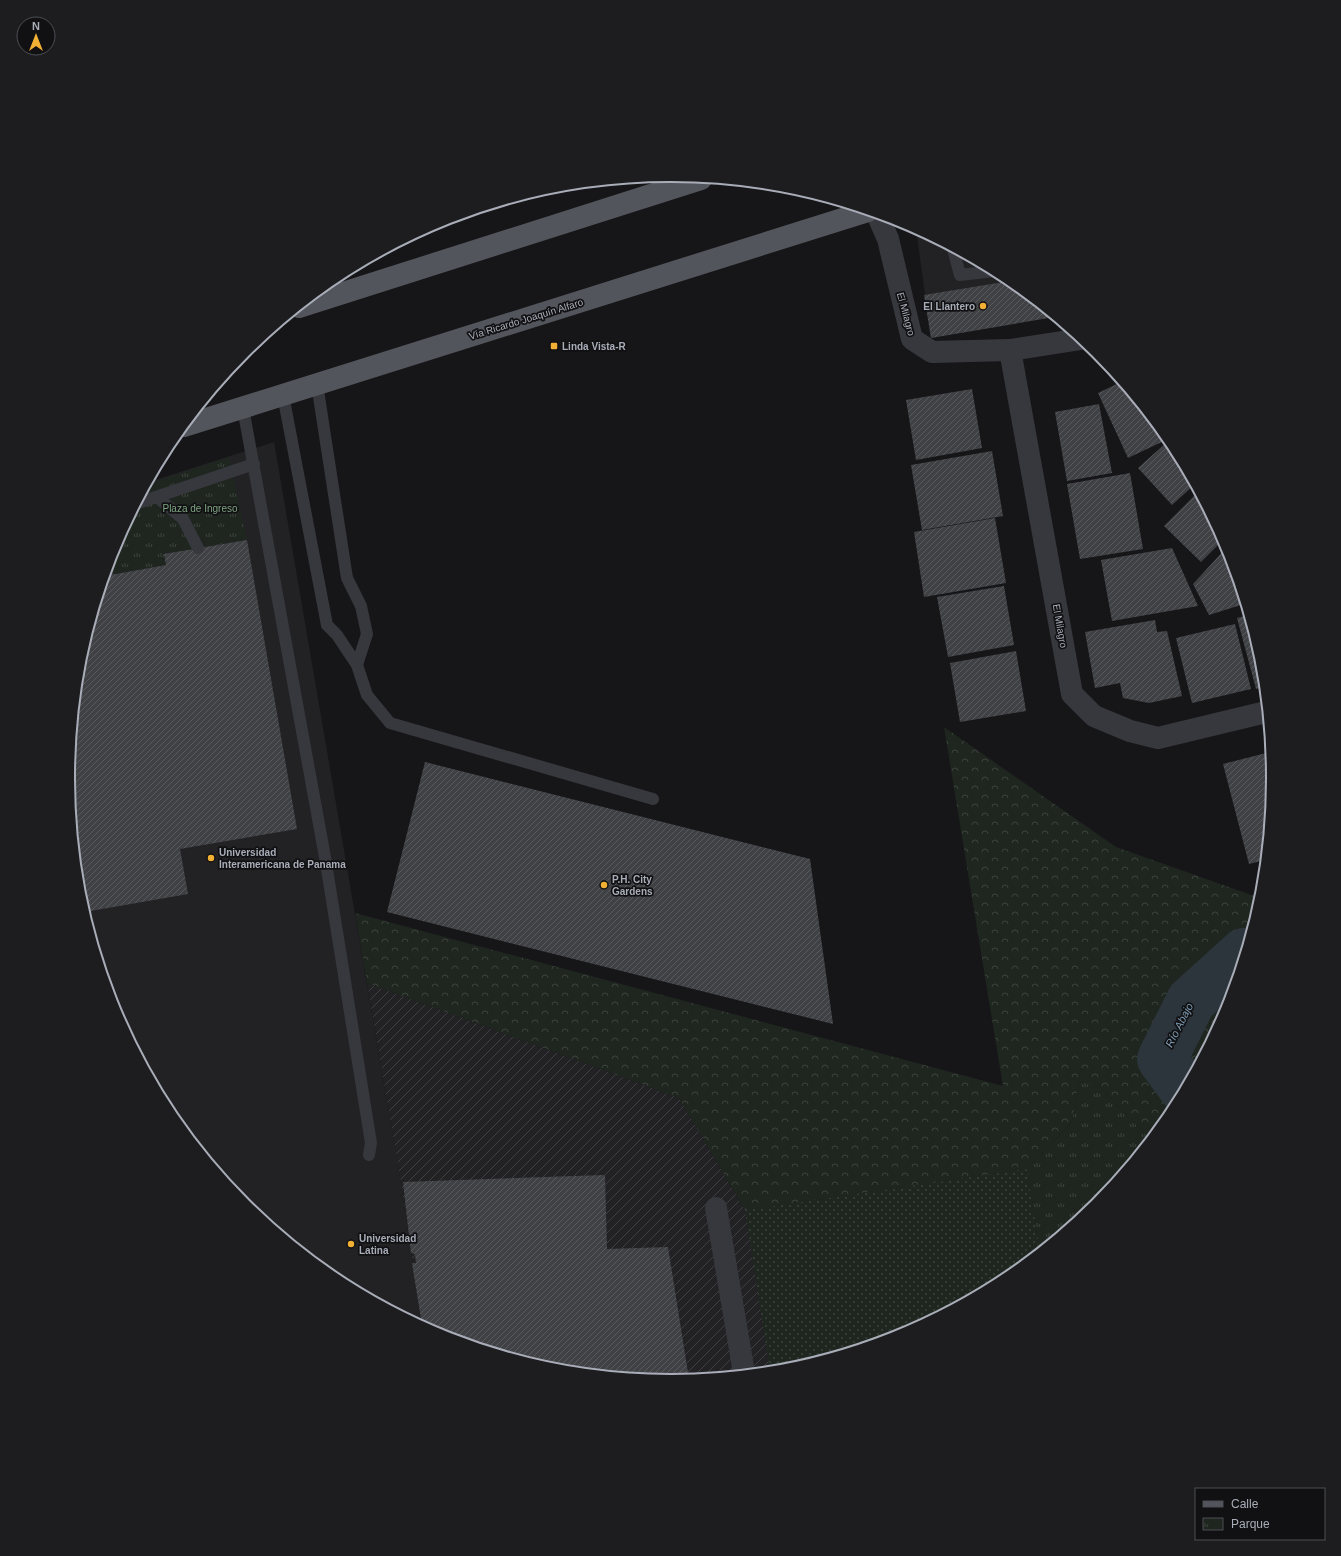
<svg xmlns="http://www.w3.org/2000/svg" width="1341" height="1556" viewBox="0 0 1341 1556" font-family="Arial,sans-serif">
  <defs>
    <pattern id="industrial-furrows" width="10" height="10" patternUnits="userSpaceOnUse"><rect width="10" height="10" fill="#222225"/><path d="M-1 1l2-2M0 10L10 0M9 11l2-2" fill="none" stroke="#3f3f43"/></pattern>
    <pattern id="grass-dots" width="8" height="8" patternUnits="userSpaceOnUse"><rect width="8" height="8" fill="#1e261f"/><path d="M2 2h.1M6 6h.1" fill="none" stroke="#3c433d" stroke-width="1.8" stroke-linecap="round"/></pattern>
    <pattern id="forest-crowns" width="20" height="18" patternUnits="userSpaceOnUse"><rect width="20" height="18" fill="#1e261f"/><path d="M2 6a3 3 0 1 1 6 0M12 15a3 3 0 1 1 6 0" fill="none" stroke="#3c433d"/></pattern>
    <pattern id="park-tufts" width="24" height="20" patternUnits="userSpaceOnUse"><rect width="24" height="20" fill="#1e261f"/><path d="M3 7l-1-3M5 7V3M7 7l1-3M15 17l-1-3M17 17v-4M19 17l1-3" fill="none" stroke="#3c433d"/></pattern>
    <pattern id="building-hatch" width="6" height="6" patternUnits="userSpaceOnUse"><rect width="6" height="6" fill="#404145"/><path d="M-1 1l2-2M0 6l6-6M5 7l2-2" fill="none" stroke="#595a5e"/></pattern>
  </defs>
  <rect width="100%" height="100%" fill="#161618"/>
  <path fill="#222225" d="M 916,229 L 1005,277 L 1054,317 L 931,338 Z
    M 274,442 L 400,1177 L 422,1325 L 336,1279 L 244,1204 L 169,1113 L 114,1008 L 80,895 L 68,778 L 80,660 L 114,547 L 149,482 Z"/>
  <path fill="url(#industrial-furrows)" d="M 367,983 L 679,1098 L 745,1210 L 1027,1169 L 1040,1251 L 1005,1279 L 901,1335 L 788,1369 L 670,1380 L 553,1369 L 440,1335 L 422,1325 L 400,1177 Z"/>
  <path fill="url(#grass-dots)" d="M 1027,1169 L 1040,1251 L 1005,1279 L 901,1335 L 788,1369 L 770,1371 L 745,1210 Z"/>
  <path fill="url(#forest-crowns)" d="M 944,727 L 1116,847 L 1257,897 L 1261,896 L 1227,1009 L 1171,1113 L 1150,1139 L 1081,1068 L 1072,1122 L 1027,1169 L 745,1210 L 679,1098 L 367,983 L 355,913 L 1003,1086 Z"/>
  <path fill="url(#park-tufts)" d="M 229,457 L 247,540 L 165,554 L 166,565 L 105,576 L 114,547 L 148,484 Z
    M 1081,1068 L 1150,1139 L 1096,1204 L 1040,1251 L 1027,1169 L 1072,1122 Z"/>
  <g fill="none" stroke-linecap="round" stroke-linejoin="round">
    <path stroke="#2c353c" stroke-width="50" d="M 1184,1089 L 1162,1059 L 1191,1001 L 1244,953"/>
  </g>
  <path fill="url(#building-hatch)" d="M 1010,281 L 1054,317 L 931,338 L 924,295 Z
    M 1121,382 L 1162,432 L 1166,440 L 1128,458 L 1098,393 Z
    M 972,389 L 982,448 L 916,460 L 906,400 Z
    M 1099,404 L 1112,473 L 1067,481 L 1055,412 Z
    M 1166,443 L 1179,458 L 1194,485 L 1172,505 L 1138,468 Z
    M 992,451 L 1003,516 L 922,530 L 911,465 Z
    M 1130,473 L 1143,549 L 1080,559 L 1067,484 Z
    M 1198,492 L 1223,540 L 1201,562 L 1164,526 Z
    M 995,518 L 1006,583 L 924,597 L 914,532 Z
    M 247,540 L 297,829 L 180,849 L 188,894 L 85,912 L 80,895 L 68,778 L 80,660 L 105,576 L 166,565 L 164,554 Z
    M 1227,547 L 1244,604 L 1209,615 L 1193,584 Z
    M 1172,548 L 1198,606 L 1112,621 L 1101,560 Z
    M 1004,586 L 1014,645 L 948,657 L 937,597 Z
    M 1248,615 L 1261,661 L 1264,687 L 1256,689 L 1237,618 Z
    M 1155,620 L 1157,632 L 1167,631 L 1182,696 L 1149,703 L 1123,698 L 1120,683 L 1095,688 L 1085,632 Z
    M 1235,624 L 1251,689 L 1192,703 L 1176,638 Z
    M 1016,651 L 1026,711 L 960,722 L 950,663 Z
    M 1270,752 L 1273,778 L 1265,860 L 1249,864 L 1223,764 Z
    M 425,762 L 810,859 L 833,1024 L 387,912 Z
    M 605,1175 L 607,1249 L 668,1247 L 689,1379 L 670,1380 L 553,1369 L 440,1335 L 422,1325 L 412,1263 L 416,1263 L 415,1254 L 411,1253 L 403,1182 Z"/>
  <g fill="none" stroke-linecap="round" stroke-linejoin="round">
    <path stroke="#37383d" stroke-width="12" d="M 953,249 L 960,275 L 994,271
      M 317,384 L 347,578 L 361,606 L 367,634 L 357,665
      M 283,395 L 327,625 L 337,635 L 357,665 L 367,695 L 390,723 L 653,799
      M 243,408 L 325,857 L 371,1143 L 369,1155
      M 157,497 L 183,519 L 198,548
      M 138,503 L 254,464"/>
    <path stroke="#37383d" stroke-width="22" d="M 877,214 L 888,239 L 912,339 L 932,352 L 1010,350 L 1081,339
      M 1010,350 L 1072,694 L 1094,716 L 1130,731 L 1158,738 L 1266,712
      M 716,1208 L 744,1373"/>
    <path stroke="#53555c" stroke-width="22" d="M 299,307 L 701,179
      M 184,426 L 868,211"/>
  </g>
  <g fill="#f2b134" stroke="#111113" stroke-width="1.5">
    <circle cx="983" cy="306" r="4"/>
    <rect x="550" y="342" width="8" height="8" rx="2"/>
    <circle cx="211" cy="858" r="4"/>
    <circle cx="604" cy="885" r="4"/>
    <circle cx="351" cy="1244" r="4"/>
  </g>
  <g text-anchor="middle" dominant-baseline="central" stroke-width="3.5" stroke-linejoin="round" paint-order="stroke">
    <g font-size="10" font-weight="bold" fill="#a8adb8" stroke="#111113" text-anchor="start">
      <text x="975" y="306" text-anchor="end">El Llantero</text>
      <text x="562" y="346">Linda Vista-R</text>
      <text x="219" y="852">Universidad<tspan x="219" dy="12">Interamericana de Panama</tspan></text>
      <text x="612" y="879">P.H. City<tspan x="612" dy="12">Gardens</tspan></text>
      <text x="359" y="1238">Universidad<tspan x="359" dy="12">Latina</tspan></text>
    </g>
    <g font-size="10" fill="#a8adb8" stroke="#111113">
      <text transform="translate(906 314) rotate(75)">El Milagro</text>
      <text transform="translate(526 319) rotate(-17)">Vía Ricardo Joaquín Alfaro</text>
      <text transform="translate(1060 626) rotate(80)">El Milagro</text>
    </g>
    <g font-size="10" fill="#7fa381" stroke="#111113">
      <text x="200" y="508">Plaza de Ingreso</text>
    </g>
    <g font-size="11" font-style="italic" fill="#7f9bb3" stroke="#111113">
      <text transform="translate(1179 1025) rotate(-63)">Río Abajo</text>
    </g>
  </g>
  <path d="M0 0H1341V1556H0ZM670 182H671A595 595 0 0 1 1266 777V779A595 595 0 0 1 671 1374H670A595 595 0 0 1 75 779V777A595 595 0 0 1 670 182Z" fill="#1d1d20" fill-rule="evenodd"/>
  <path fill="none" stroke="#a8adb8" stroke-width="2" d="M670 182H671A595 595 0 0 1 1266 777V779A595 595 0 0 1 671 1374H670A595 595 0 0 1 75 779V777A595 595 0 0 1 670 182Z"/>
  <rect x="1195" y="1488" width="130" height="52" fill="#111113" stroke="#4d4f55"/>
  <rect x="1203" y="1501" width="20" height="6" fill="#53555c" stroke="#4d4f55"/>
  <text x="1231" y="1508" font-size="12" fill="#a8adb8">Calle</text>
  <rect x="1203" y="1518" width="20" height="12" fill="url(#park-tufts)" stroke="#4d4f55"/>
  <text x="1231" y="1528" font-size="12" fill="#a8adb8">Parque</text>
  <g transform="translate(36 36)"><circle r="19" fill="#111113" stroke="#4d4f55"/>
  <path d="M0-3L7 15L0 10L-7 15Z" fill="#f2b134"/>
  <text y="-6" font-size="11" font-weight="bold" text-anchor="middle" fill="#a8adb8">N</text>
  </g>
</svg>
